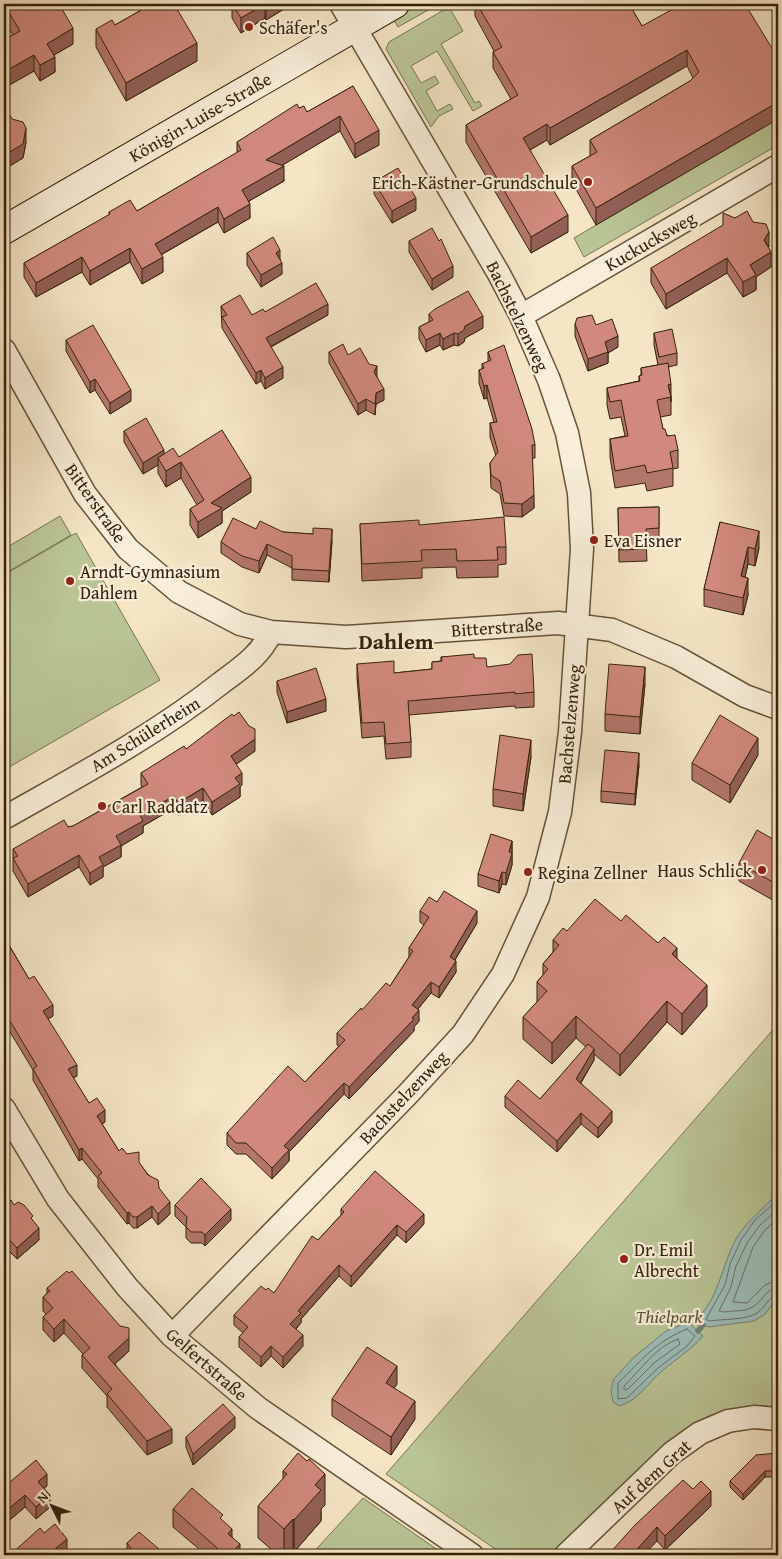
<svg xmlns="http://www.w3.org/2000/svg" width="782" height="1559" viewBox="0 0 782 1559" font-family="'Gentium Book Plus',serif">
  <rect width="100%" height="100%" fill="#f5e5c5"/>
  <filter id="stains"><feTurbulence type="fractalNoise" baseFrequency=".004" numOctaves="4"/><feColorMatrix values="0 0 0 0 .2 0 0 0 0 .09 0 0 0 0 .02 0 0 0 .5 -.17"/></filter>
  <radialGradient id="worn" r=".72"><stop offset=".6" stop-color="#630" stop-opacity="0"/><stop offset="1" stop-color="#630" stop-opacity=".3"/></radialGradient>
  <path fill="#bac596" stroke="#787450" d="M 419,4 L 439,4 L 398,27 L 392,17 Z
    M 449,7 L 463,31 L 441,44 L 475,103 L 479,101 L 482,106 L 473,111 L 437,51 L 411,66 L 421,83 L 435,76 L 439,83 L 426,91 L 437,111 L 450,104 L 453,109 L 439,116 L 431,127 L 386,49 L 389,42 Z
    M 778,119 L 778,145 L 584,257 L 574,238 Z
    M 60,516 L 71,535 L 4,574 L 4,549 Z
    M 76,533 L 160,680 L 4,770 L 4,575 Z
    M 778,1024 L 778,1409 L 697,1423 L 679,1433 L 553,1555 L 504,1555 L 386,1474 Z
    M 363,1498 L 445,1555 L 311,1555 Z"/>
  <path fill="#9dbeba" stroke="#738073" d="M 778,1191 L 778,1297 L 765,1314 L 754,1321 L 709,1327 L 703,1325 L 699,1317 C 720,1294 722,1264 737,1237 C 749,1218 766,1208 778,1191 Z
    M 686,1323 L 690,1324 L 703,1336 C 691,1350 676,1359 662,1371 C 648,1383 638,1400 620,1406 L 613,1402 L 611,1392 L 613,1380 L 634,1357 L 666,1331 Z"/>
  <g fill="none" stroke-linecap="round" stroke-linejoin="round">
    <path stroke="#697062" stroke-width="1" d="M 778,1200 L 755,1220 L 741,1240 L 730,1264 L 725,1285 L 706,1319 L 709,1321 C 723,1319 747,1320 757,1313 C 765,1308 769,1296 778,1294
      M 778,1209 L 760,1225 L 747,1243 L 736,1266 L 731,1287 L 719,1311 C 724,1313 729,1311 735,1311 C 764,1311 760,1289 778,1288
      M 778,1218 L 765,1230 L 753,1247 L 733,1302 L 747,1303 L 765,1285 L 778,1280
      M 687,1329 L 695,1336 L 687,1346 L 658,1368 L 627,1398 L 618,1399 L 618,1383 C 642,1360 655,1342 687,1329 Z
      M 678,1339 L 680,1344 L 654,1363 L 627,1390 L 624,1389 L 624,1386 C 641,1370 655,1347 678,1339 Z"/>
    <path stroke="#738073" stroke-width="5.5" d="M 698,1331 L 703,1325"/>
    <g stroke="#655338" stroke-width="25">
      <path id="street" d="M 521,316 L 778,166
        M 4,350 L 85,494 L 128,549 L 179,592 L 240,624 L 271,632 L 346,637 L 558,623 L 612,630 L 676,657 L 745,696 L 778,708
        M 4,818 C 78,776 154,736 221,683 C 241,668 261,655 271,632
        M 4,1109 L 58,1199 L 127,1287 L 172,1336 L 258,1408 L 472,1555
        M 172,1336 L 407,1095 L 463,1034 L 503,974 L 538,897 L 560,812 L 570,732 L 582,549 L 579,493 L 567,433 L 549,380 L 521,316 L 499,274 L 341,4
        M 566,1555 L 672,1453 L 700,1433 L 728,1421 L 754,1417 L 778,1419"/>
    </g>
    <g stroke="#352209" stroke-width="30">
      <path id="secondary" d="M 4,230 L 395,4"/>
    </g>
    <use href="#street" stroke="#f8eed9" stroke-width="22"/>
    <use href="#secondary" stroke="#f8eed9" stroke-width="28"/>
  </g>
  <path fill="#b3766b" stroke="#352209" d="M 150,4 L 174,4 L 197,61 L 126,101 L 96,47 L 96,29 L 115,25 L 150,5 Z
    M 232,4 L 292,4 L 266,20 L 265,18 L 241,33 L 232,18 Z
    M 475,4 L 629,4 L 642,26 L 745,4 L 596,225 L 572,182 L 572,166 L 590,156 L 590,140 L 690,81 L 693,78 L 687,66 L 550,145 L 547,140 L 530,150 L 568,232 L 531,253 L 466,142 L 466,125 L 511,99 L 493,68 L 493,52 L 494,51 L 475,16 Z
    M 8,11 L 73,44 L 54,55 L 55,72 L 40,81 L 34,71 L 4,88 L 4,40 L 13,35 L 8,27 Z
    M 353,86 L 379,145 L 355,158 L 340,131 L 282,165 L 284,181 L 249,201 L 250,218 L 224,233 L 218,222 L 161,255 L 163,272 L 142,284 L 130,262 L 90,285 L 82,272 L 36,297 L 24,277 L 24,263 L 109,215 L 109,212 L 137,211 L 237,153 L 237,142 L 299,108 L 307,112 Z
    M 4,114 L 26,142 L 23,158 L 8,167 L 6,172 L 4,172 Z
    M 374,182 L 416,210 L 392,223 L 374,194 Z
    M 409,241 L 453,277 L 432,290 L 409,252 Z
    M 768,247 L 771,267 L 756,277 L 756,290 L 743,297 L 727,273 L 666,309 L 651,283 L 651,268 Z
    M 247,253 L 280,259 L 282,274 L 261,287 L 247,265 Z
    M 221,306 L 252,315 L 265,312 L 328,315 L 271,347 L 283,378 L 265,389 L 261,381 L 256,384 L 222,328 Z
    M 429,314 L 483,328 L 465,338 L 464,342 L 458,346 L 454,345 L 443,350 L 440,345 L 426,352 L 419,339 L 419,327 L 429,322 Z
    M 575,324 L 596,325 L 618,347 L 608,353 L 608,363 L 588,371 L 575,336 Z
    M 654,333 L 677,353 L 677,365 L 668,367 L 671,401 L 671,415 L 660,417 L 663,429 L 678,450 L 678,468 L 673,469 L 673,486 L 647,491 L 645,483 L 615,488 L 610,457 L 610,439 L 625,436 L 621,417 L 610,419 L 607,405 L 607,388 L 639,381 L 639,376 L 641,375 L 641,368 L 658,365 L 654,345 Z
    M 66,340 L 131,401 L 110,414 L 95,390 L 90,393 L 66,351 Z
    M 329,352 L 348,355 L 377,377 L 384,400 L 376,404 L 375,415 L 366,410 L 358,415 L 329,363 Z
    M 488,352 L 535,445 L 535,458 L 532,458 L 534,508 L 522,517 L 504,516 L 500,494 L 491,488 L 490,463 L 496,456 L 490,437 L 490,423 L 494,422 L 487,398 L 484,399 L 479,383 L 479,370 L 482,369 L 482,364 L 488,362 Z
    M 124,431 L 164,454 L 179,457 L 251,492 L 222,511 L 222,523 L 198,538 L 190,525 L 190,509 L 197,505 L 181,478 L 166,487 L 158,473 L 158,465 L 143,474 L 124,442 Z
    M 659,507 L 659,540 L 646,541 L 647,561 L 619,562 L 618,508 Z
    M 720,522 L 759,548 L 755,566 L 748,564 L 745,577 L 748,595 L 743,615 L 704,606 L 704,589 Z
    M 360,524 L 419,525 L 506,547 L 506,564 L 498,565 L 498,577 L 457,578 L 456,567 L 422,568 L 422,578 L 362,581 Z
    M 256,529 L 283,532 L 313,534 L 332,541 L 329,582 L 292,580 L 292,568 L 267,555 L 259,573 L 242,567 L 221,553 L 221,542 Z
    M 441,657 L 474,658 L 487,667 L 534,692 L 534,707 L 515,708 L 515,706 L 409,715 L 411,742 L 411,757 L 386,759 L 384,736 L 362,738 L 357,678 L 357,664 L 394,673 L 432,669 L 432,662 L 441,661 Z
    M 277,681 L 326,711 L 287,723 L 277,692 Z
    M 645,684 L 640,734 L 605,731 L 605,714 Z
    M 186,749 L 255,751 L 236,764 L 242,785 L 240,787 L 240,797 L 212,815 L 203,800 L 178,815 L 174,808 L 143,826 L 143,833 L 121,846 L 121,857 L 103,867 L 103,877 L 90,885 L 79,867 L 28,897 L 13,871 L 13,849 L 68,827 L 73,826 L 142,787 L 141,785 L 141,773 Z
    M 758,755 L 730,803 L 692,780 L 692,763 Z
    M 531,757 L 523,811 L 493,806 L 493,789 Z
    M 639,765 L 635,805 L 601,802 L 601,791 Z
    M 512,841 L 512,865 L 506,885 L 502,884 L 499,893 L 478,886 L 478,874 Z
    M 778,842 L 778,903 L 739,881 L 739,863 Z
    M 437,902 L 477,923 L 455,960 L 456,972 L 439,998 L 431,993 L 418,1009 L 419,1021 L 414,1027 L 414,1031 L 349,1099 L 344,1094 L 289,1152 L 289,1161 L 272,1179 L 246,1154 L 236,1154 L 227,1145 L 227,1133 L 305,1082 L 339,1046 L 337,1045 L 337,1033 L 390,986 L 409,957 L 409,948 L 424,925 L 420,922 L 420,911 Z
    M 621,921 L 658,943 L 677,958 L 707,1006 L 682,1035 L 667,1022 L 620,1076 L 594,1054 L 594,1060 L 581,1083 L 612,1122 L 598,1138 L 581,1124 L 557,1152 L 505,1107 L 505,1096 L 540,1099 L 586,1047 L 576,1038 L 552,1064 L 523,1039 L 523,1017 L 537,1002 L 537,982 L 543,975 L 543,964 L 553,952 L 553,940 L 567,931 Z
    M 4,922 L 7,939 L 6,940 L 29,979 L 53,1016 L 48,1019 L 77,1076 L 73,1078 L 89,1103 L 105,1122 L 102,1124 L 119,1151 L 127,1154 L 139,1163 L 159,1188 L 170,1214 L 158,1225 L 152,1217 L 137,1228 L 133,1228 L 129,1223 L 127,1224 L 98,1187 L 98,1179 L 82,1159 L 79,1161 L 33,1080 L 33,1070 L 4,1022 Z
    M 14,1205 L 33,1221 L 39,1240 L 17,1259 L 4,1246 L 4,1207 Z
    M 175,1205 L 231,1220 L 205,1246 L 202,1243 L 191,1243 L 186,1238 L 186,1227 L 175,1216 Z
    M 341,1209 L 424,1224 L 406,1243 L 397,1235 L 351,1287 L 339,1276 L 301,1319 L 301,1323 L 296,1329 L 303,1346 L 283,1368 L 271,1356 L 261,1367 L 239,1347 L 239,1337 L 243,1333 L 234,1325 L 234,1315 L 266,1290 L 274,1293 L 318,1240 L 341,1215 Z
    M 47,1288 L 129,1351 L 115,1364 L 172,1443 L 147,1455 L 107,1407 L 107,1396 L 82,1368 L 82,1355 L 83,1354 L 64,1333 L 54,1342 L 43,1330 L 43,1317 L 46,1314 L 43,1311 L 43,1297 L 47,1293 Z
    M 397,1384 L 394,1388 L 415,1419 L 391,1455 L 332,1416 L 332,1399 Z
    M 235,1428 L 193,1465 L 186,1447 L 186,1437 Z
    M 778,1453 L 778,1477 L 765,1477 L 743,1500 L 730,1487 L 730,1481 Z
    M 283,1471 L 325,1505 L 321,1509 L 321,1521 L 294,1552 L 293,1550 L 288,1555 L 278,1555 L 258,1538 L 258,1506 L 283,1479 Z
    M 47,1486 L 44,1488 L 50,1507 L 36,1519 L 25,1507 L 5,1524 L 4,1522 L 4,1487 Z
    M 711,1506 L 665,1550 L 657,1541 L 635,1525 Z
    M 173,1509 L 223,1521 L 232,1537 L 240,1555 L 206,1555 L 173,1527 Z
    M 127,1543 L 166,1555 L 127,1555 Z"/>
  <path fill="#926057" stroke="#352209" d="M 265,4 L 265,18 L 241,33 L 241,18 Z
    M 270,4 L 292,4 L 266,20 L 266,6 Z
    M 73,28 L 73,44 L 47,59 L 47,44 Z
    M 197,43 L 197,61 L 126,101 L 126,83 Z
    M 687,50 L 687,66 L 550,145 L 550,128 Z
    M 34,55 L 34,71 L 4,88 L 4,72 Z
    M 55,57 L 55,72 L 40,81 L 40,65 Z
    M 778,102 L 778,119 L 596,225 L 596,208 Z
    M 340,116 L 340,131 L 266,175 L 266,160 Z
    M 547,124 L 547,140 L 523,154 L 523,138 Z
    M 26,128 L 26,142 L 23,158 L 8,167 L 6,172 L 6,158 L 8,153 Z
    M 379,130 L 379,145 L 355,158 L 355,144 Z
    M 284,166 L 284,181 L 242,205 L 242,190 Z
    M 416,198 L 416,210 L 392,223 L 392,211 Z
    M 250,204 L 250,218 L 224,233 L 224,219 Z
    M 218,207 L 218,222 L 155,258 L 155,244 Z
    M 568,215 L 568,232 L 531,253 L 531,237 Z
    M 769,232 L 769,247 L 764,240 Z
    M 130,248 L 130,262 L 90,285 L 90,271 Z
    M 280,250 L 280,262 L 276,253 Z
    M 771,252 L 771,267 L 756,277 L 756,290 L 743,297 L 743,282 L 750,265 Z
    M 82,257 L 82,272 L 36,297 L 36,283 Z
    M 163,257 L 163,272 L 142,284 L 142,269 Z
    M 727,258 L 727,273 L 666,309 L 666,294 Z
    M 282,263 L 282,274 L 261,287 L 261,275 Z
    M 453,266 L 453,277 L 432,290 L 432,279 Z
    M 328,304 L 328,315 L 266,349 L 266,338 Z
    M 483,316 L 483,328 L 465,338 L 464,342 L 458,346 L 458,334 L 465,326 Z
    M 440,333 L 440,345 L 426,352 L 426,340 Z
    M 454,333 L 454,345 L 443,350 L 443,339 Z
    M 618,336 L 618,347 L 608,353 L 608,363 L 588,371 L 588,359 L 605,342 Z
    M 377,366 L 377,377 L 374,372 Z
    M 283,367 L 283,378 L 265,389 L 265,378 Z
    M 261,370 L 261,381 L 256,384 L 256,373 Z
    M 95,379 L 95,390 L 90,393 L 90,382 Z
    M 671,384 L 671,402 L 671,397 L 668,385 Z
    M 487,385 L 487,398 L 484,399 L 484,386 Z
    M 384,389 L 384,400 L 376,404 L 375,415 L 376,393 Z
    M 131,390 L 131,401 L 110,414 L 110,403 Z
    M 366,399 L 366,410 L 358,415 L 358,404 Z
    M 164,450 L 164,461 L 158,458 L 158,465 L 143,474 L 143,463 Z
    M 181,462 L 181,478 L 166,487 L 166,471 Z
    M 251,477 L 251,492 L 222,511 L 222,523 L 198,538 L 198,522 L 211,503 Z
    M 534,495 L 534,508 L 522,517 L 522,504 Z
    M 332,529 L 332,541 L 329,582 L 329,571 Z
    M 759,531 L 759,548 L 755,566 L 755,549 Z
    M 267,544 L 267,555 L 259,573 L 259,561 Z
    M 748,547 L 748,564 L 741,594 L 741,576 Z
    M 748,578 L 748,595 L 743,615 L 743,598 Z
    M 645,667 L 645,684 L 640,734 L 640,717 Z
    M 326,699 L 326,711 L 287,723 L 287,712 Z
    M 758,738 L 758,755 L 730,803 L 730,785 Z
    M 255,739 L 255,751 L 231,768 L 231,756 Z
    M 531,740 L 531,757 L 523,811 L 523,794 Z
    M 639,753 L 639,765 L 635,805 L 635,794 Z
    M 242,773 L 242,785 L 240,787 L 240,797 L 212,815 L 212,802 L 235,778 Z
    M 203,788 L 203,800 L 178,815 L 178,803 Z
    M 174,796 L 174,808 L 143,826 L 143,833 L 121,846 L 121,857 L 103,867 L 103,877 L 90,885 L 90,873 L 99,857 L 116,836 L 140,815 Z
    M 512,841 L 512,865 L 506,885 L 506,873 L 509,852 Z
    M 79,855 L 79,867 L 28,897 L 28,884 Z
    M 502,872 L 502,884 L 499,893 L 499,881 Z
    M 4,900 L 5,900 L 5,911 L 4,912 Z
    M 477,911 L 477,923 L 450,968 L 450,957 Z
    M 7,928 L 7,939 L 4,941 L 4,930 Z
    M 677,948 L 677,969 L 672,954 Z
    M 456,961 L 456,972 L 439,998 L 439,987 Z
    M 431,982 L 431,993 L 412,1016 L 412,1005 Z
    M 707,985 L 707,1006 L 682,1035 L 682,1014 Z
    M 667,1001 L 667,1022 L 620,1076 L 620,1055 Z
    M 53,1005 L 53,1016 L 43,1022 L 43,1011 Z
    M 419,1010 L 419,1021 L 414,1027 L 414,1031 L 349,1099 L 349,1087 Z
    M 576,1016 L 576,1038 L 552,1064 L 552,1043 Z
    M 594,1049 L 594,1060 L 576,1090 L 576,1079 Z
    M 77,1065 L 77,1076 L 68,1081 L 68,1069 Z
    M 344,1083 L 344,1094 L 289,1152 L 289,1161 L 272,1179 L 272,1168 L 284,1146 Z
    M 105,1110 L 105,1122 L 97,1127 L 97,1116 Z
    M 612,1111 L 612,1122 L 598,1138 L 598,1128 Z
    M 581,1113 L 581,1124 L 557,1152 L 557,1141 Z
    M 82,1148 L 82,1159 L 79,1161 L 79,1150 Z
    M 170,1202 L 170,1214 L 158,1225 L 158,1214 Z
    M 152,1206 L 152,1217 L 137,1228 L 137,1217 Z
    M 231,1209 L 231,1220 L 205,1246 L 205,1235 Z
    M 129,1212 L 129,1223 L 127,1224 L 127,1213 Z
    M 424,1214 L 424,1224 L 406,1243 L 406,1232 Z
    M 397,1225 L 397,1235 L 351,1287 L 351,1276 Z
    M 39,1228 L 39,1240 L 17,1259 L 17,1248 Z
    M 339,1265 L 339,1276 L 301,1319 L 301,1323 L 290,1334 L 290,1324 L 298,1311 Z
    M 64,1319 L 64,1333 L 54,1342 L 54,1329 Z
    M 303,1335 L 303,1346 L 283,1368 L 283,1357 Z
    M 129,1338 L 129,1351 L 108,1370 L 108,1357 Z
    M 271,1346 L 271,1356 L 261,1367 L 261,1357 Z
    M 397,1366 L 397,1384 L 386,1400 L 386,1383 Z
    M 415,1401 L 415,1419 L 391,1455 L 391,1437 Z
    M 235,1417 L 235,1428 L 193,1465 L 193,1454 Z
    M 172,1429 L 172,1443 L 147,1455 L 147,1441 Z
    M 765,1471 L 765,1477 L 743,1500 L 743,1494 Z
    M 47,1474 L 47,1486 L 38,1493 L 38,1482 Z
    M 325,1474 L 325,1505 L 321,1509 L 321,1521 L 294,1552 L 294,1520 L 315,1485 Z
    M 711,1491 L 711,1506 L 665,1550 L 665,1536 Z
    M 25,1495 L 25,1507 L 5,1524 L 5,1512 Z
    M 50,1495 L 50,1507 L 36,1519 L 36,1507 Z
    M 293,1519 L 293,1550 L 288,1555 L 284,1555 L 284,1529 Z
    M 657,1527 L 657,1541 L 644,1555 L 632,1555 Z
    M 232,1529 L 232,1547 L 228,1534 Z
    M 67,1539 L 67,1555 L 48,1555 Z
    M 240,1544 L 240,1555 L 229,1555 Z"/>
  <path fill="#d0897c" stroke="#352209" d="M 21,4 L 59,4 L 73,28 L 47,44 L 55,57 L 40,65 L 34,55 L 4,72 L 4,40 L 20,31 L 8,11 Z
    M 152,4 L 174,4 L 197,43 L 126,83 L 96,29 L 112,20 L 115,25 Z
    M 232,4 L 265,4 L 241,18 Z
    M 477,4 L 629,4 L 642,26 L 682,4 L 745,4 L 773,50 L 776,48 L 778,53 L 778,102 L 596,208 L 572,166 L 597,152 L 590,140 L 690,81 L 699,72 L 687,50 L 550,128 L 547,124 L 523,138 L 568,215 L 531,237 L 466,125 L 518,95 L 493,52 L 502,47 Z
    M 353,86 L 379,130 L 355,144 L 340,116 L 266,160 L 284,166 L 242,190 L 250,204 L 224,219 L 218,207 L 155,244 L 163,257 L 142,269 L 130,248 L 90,271 L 82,257 L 36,283 L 24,263 L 110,214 L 109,212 L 130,200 L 137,211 L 241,150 L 237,142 L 297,104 L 299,108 L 304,106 L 307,112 Z
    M 8,112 L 12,119 L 23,122 L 26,128 L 23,144 L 8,153 L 6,158 L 4,158 L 4,114 Z
    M 398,168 L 416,198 L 392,211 L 374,182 Z
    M 747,211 L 753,222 L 766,224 L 769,232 L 764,240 L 771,252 L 750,265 L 756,275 L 743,282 L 727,258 L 666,294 L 651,268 L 723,225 L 723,213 L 735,218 Z
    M 432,228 L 439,241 L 441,239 L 453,266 L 432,279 L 409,241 Z
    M 273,237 L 280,250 L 276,253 L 282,263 L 261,275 L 247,253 Z
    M 316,283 L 328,304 L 266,338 L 283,367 L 265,378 L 261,370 L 256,373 L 222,317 L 227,315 L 221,306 L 240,295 L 252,315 L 263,309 L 265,312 Z
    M 468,291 L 483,316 L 465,326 L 464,330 L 458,334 L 454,333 L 443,339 L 440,333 L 426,340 L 419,327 L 433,320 L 429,314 L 435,309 Z
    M 592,315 L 596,325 L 612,319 L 618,336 L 605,342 L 608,352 L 588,359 L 575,324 L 577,318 Z
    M 93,325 L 131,390 L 110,403 L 95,379 L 90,382 L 66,340 Z
    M 672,329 L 677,353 L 659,357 L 654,333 Z
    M 343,344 L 348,355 L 360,348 L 369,364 L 377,366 L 374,372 L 384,389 L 376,393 L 375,404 L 366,399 L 358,404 L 329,352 Z
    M 504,345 L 532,429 L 535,445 L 532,445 L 534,495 L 522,504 L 504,503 L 500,481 L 491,475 L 490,463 L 498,452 L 490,423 L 497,422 L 487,385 L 484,386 L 479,370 L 484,368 L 482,364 L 491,360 L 488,352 Z
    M 668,363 L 671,384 L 668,385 L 671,397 L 657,400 L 663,429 L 665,429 L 667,436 L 675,435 L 678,450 L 670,452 L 673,468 L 647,473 L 645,465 L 615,471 L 610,439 L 628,436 L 621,400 L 610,402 L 607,388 L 640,381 L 639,376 L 642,375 L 641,368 Z
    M 146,418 L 164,450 L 143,463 L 124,431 Z
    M 222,430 L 251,477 L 211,503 L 222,508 L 198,522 L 190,509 L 204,500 L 181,462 L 166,471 L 158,458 L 173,448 L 179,457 Z
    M 659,507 L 659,528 L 646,529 L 647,549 L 619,550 L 618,508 Z
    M 504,517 L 506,547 L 497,547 L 498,560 L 457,561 L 456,549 L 421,550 L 422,561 L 362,564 L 360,524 L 419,520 L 419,525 Z
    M 233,518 L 256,529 L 260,521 L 283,532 L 313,534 L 313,528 L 332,529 L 329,571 L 292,569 L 292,556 L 267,544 L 259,561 L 242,556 L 221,542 Z
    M 720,522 L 759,531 L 755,549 L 748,547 L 741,576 L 748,578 L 743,598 L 704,589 Z
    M 474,654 L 474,658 L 486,658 L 487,667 L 510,664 L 518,655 L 532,654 L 534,692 L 515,694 L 515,692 L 408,701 L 411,742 L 386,744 L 384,722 L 362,723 L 357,664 L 394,661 L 394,673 L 432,669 L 432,662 L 442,661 L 441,657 Z
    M 609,664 L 645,667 L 640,717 L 605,714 Z
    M 316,668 L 326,699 L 287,712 L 277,681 Z
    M 239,712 L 249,726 L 255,729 L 255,739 L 231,756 L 242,773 L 235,778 L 240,784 L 212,802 L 203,788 L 178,803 L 174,796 L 140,815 L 143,821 L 116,836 L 121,845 L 99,857 L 103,865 L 90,873 L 79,855 L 28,884 L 13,858 L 18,856 L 13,849 L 64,820 L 68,827 L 73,826 L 148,784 L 141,773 L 184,746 L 186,749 L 232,714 L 234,716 Z
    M 720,715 L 758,738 L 730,785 L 692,763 Z
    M 500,735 L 531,740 L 523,794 L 493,789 Z
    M 605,750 L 639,753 L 635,794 L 601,791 Z
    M 757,830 L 778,842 L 778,885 L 739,863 Z
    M 491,834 L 512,841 L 509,852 L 512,853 L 506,873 L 502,872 L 499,881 L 478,874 Z
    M 444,891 L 477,911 L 450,957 L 456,961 L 439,987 L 431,982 L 412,1005 L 419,1010 L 412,1018 L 414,1019 L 349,1087 L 344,1083 L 284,1146 L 289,1150 L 272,1168 L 246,1143 L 236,1143 L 227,1133 L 288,1066 L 305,1082 L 345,1040 L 337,1033 L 361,1008 L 362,1010 L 386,983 L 390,986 L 413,951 L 409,948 L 429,917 L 420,911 L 429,897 L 437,902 Z
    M 595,899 L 621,921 L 626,915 L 658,943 L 664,937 L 677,948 L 672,954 L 707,985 L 682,1014 L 667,1001 L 620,1055 L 576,1016 L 552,1043 L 523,1017 L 547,991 L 537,982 L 548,969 L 543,964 L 559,945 L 553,940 L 563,928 L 567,931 Z
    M 4,922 L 7,928 L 4,930 Z
    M 4,937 L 29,979 L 34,976 L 53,1005 L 43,1011 L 77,1065 L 68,1069 L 89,1103 L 97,1098 L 105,1110 L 97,1116 L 119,1151 L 122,1148 L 127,1154 L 139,1152 L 139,1162 L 148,1175 L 158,1180 L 159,1188 L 170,1202 L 158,1214 L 152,1206 L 137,1217 L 133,1217 L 129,1212 L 127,1213 L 98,1176 L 102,1173 L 82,1148 L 79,1150 L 33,1069 L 37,1066 L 4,1011 Z
    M 588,1044 L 594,1049 L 576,1079 L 612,1111 L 598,1128 L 581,1113 L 557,1141 L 505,1096 L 518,1080 L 540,1099 Z
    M 375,1171 L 424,1214 L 406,1232 L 397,1225 L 351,1276 L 339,1265 L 298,1311 L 301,1313 L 290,1324 L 303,1335 L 283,1357 L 271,1346 L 261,1357 L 239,1337 L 248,1327 L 234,1315 L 261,1286 L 266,1290 L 268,1288 L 274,1293 L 312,1236 L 318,1240 L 344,1212 L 341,1209 Z
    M 201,1178 L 231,1209 L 205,1235 L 202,1232 L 191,1232 L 186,1227 L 187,1217 L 175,1205 Z
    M 11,1200 L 14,1205 L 18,1202 L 24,1205 L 33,1216 L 31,1218 L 39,1228 L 17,1248 L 4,1234 L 4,1207 Z
    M 67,1271 L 69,1273 L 72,1271 L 120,1326 L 129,1328 L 129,1338 L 108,1357 L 172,1429 L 147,1441 L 107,1394 L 112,1389 L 82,1355 L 90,1348 L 64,1319 L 54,1329 L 43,1317 L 53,1308 L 43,1297 L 50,1291 L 47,1288 Z
    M 367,1347 L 397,1366 L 386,1383 L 415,1401 L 391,1437 L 332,1399 Z
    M 223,1404 L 235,1417 L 193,1454 L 186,1437 Z
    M 298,1453 L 307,1461 L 309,1459 L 325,1474 L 315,1485 L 321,1490 L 294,1520 L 293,1519 L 284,1529 L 258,1506 L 287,1474 L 283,1471 Z
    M 778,1453 L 778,1471 L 765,1471 L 743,1494 L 730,1481 L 756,1455 Z
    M 36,1460 L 47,1474 L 38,1482 L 50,1495 L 36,1507 L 25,1495 L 5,1512 L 4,1510 L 4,1487 Z
    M 683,1480 L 693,1489 L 701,1481 L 711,1491 L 665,1536 L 657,1527 L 632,1555 L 608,1555 L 635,1525 Z
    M 192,1488 L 223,1515 L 220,1518 L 232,1529 L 228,1534 L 240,1544 L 229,1555 L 225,1555 L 173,1509 Z
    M 55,1524 L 67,1539 L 48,1555 L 10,1555 L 40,1528 L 44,1533 Z
    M 139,1532 L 166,1555 L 136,1555 L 127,1543 Z"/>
  <g fill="#8f2418" stroke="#f8eed9" stroke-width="2">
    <circle cx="249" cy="27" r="5"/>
    <circle cx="588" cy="182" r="5"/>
    <circle cx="594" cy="540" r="5"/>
    <circle cx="70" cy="581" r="5"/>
    <circle cx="102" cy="806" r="5"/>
    <circle cx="762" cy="870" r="5"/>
    <circle cx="528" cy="872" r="5"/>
    <circle cx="624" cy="1259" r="5"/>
  </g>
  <g text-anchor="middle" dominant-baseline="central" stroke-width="4.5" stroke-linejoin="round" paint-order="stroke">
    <g font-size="18" fill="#352209" stroke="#f8eed9" text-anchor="start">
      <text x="259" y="27">Schäfer's</text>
      <text x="578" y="182" text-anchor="end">Erich-Kästner-Grundschule</text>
      <text x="604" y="540">Eva Eisner</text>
      <text x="80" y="571">Arndt-Gymnasium<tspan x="80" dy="21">Dahlem</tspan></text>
      <text x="112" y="806">Carl Raddatz</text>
      <text x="752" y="870" text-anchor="end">Haus Schlick</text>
      <text x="538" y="872">Regina Zellner</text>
      <text x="634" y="1249">Dr. Emil<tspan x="634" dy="21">Albrecht</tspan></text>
    </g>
    <g font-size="18" fill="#352209" stroke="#f8eed9">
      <text transform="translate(200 117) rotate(-30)">Königin-Luise-Straße</text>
      <text transform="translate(650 241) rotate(-30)">Kuckucksweg</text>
      <text transform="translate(518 316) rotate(64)">Bachstelzenweg</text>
      <text transform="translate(96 503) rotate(55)">Bitterstraße</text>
      <text transform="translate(497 627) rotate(-4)">Bitterstraße</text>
      <text transform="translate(569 724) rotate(-85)">Bachstelzenweg</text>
      <text transform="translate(145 734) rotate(-32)">Am Schülerheim</text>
      <text transform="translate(403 1097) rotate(-47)">Bachstelzenweg</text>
      <text transform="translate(207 1364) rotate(41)">Gelfertstraße</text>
      <text transform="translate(651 1476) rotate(-42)">Auf dem Grat</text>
    </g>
    <g font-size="18" font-style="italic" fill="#5d5333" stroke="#f8eed9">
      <text x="669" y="1316">Thielpark</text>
    </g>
    <g font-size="22" font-weight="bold" fill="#352209" stroke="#f8eed9">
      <text x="396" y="641">Dahlem</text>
    </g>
  </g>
  <rect width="782" height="1559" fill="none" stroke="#f5e5c5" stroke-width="20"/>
  <rect x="5" y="5" width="772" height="1549" fill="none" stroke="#352209" stroke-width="2.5"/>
  <rect x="10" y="10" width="762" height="1539" fill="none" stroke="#352209"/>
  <g transform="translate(52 1506) rotate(312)" stroke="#f8eed9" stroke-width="4" paint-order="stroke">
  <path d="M0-4L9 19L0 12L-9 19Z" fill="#352209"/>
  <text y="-8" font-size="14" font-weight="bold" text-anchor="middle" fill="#352209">N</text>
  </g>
  <rect width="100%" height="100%" filter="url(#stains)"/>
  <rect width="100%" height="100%" fill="url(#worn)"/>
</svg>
